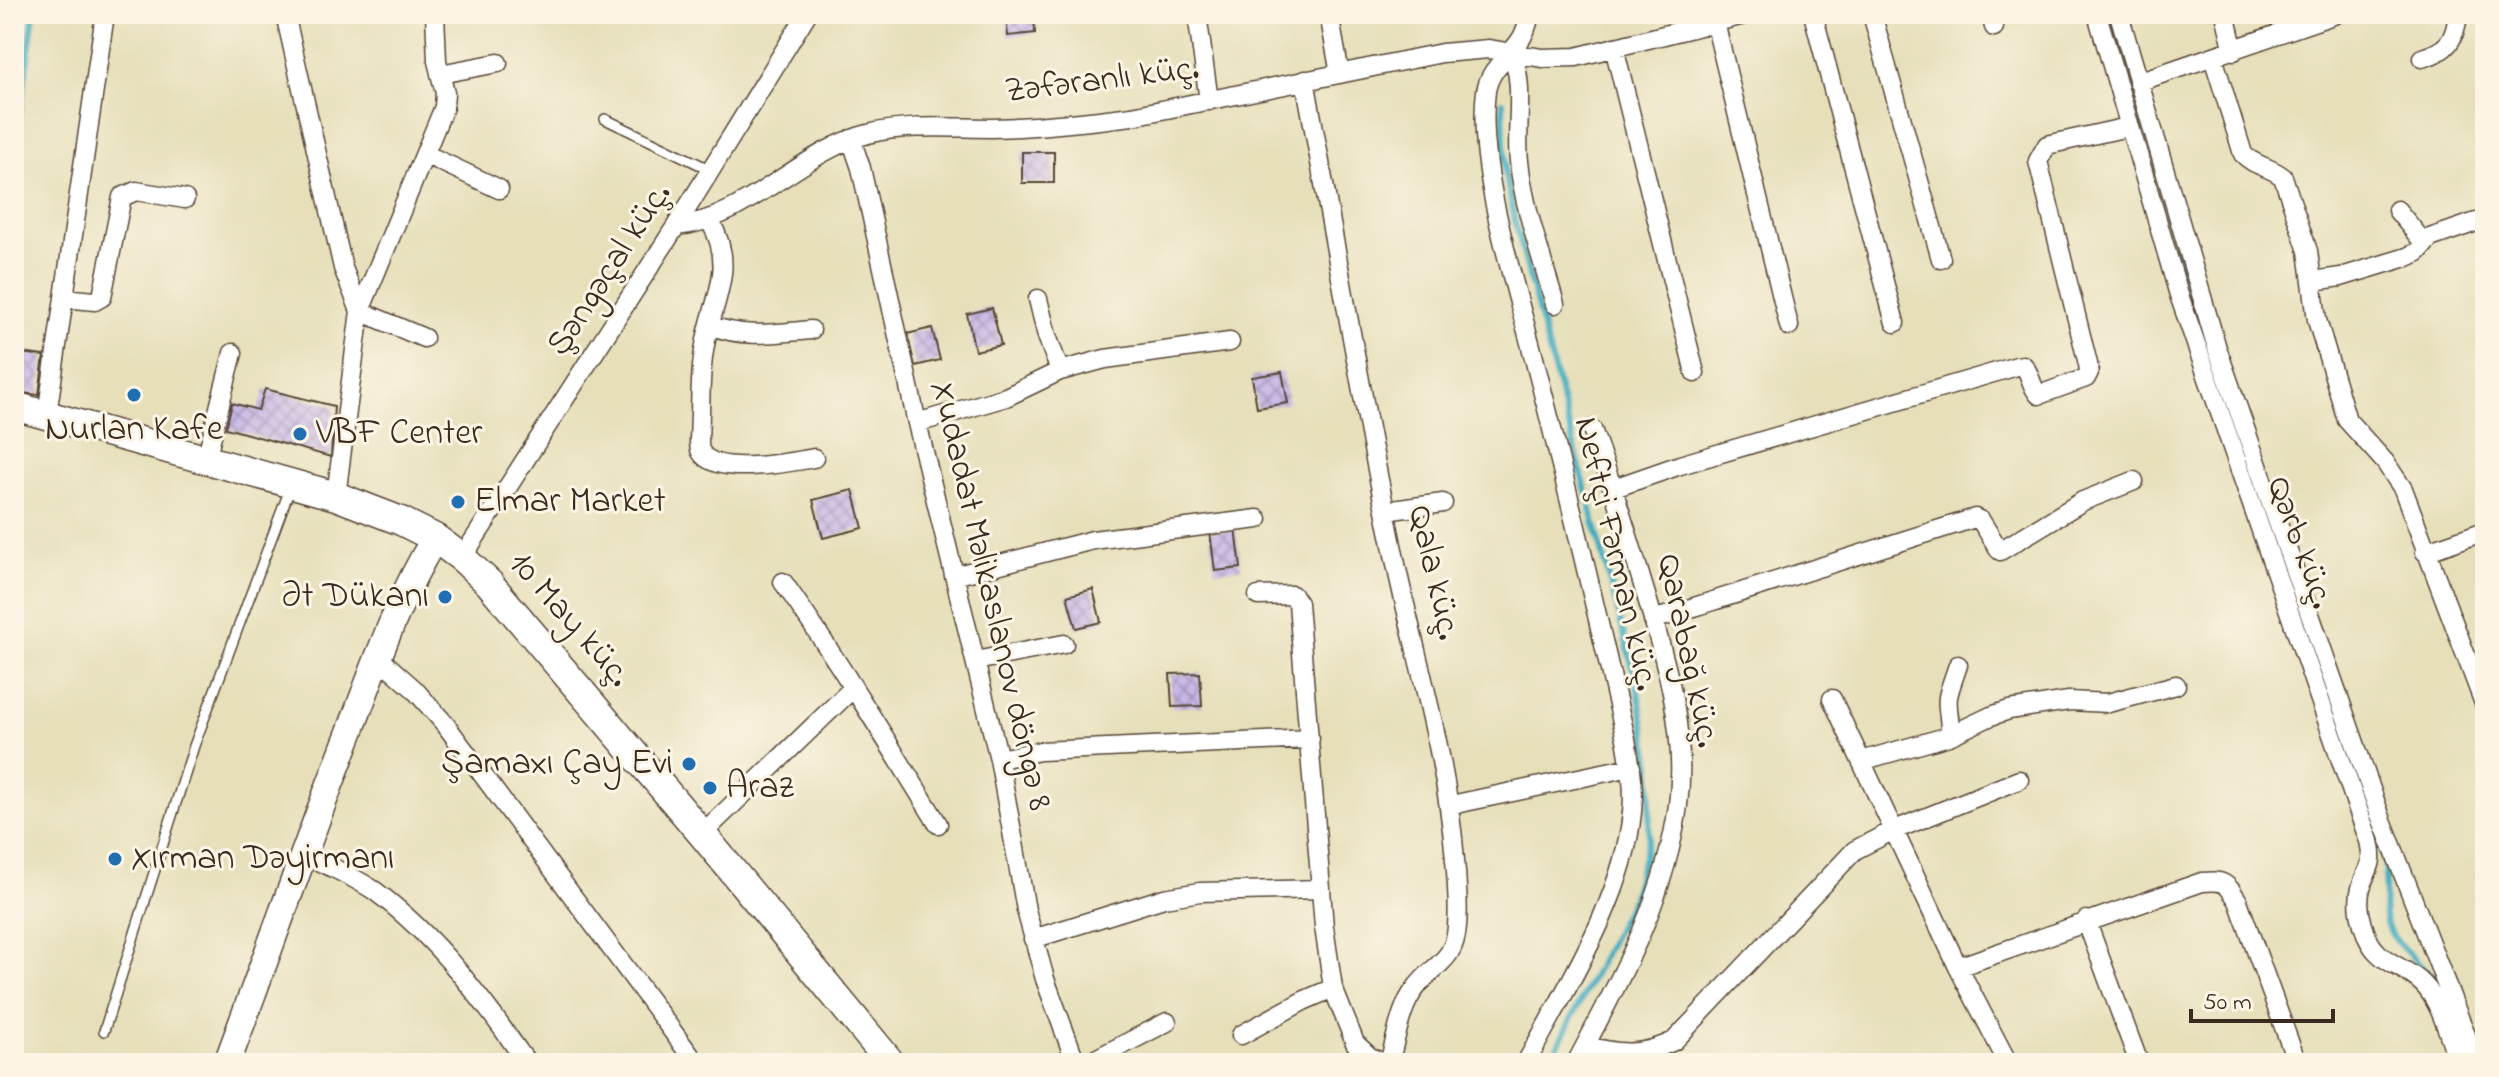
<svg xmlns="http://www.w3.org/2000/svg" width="2499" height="1077" viewBox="0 0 2499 1077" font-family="'Indie Flower',sans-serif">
  <defs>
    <pattern id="building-cross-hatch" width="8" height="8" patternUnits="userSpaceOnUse" patternTransform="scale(2)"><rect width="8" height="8" fill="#c7b7e7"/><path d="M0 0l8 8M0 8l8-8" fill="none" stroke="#a395bb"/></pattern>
  </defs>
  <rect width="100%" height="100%" fill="#fcf5e5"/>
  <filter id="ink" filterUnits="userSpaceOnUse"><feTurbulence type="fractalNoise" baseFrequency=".0125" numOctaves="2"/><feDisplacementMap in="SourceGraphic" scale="16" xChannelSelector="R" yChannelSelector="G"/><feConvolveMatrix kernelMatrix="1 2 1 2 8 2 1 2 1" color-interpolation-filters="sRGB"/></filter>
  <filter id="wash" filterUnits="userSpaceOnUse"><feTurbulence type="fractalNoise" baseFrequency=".006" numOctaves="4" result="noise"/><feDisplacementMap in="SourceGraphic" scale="32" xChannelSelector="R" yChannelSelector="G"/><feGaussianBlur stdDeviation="1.8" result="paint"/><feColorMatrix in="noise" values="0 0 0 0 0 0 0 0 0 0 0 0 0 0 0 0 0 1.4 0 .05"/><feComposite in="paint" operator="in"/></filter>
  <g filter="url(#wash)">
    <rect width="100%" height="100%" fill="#e6dfba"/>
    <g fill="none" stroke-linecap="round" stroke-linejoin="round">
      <path stroke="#41acc0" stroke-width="6" d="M 1503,102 L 1505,173 L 1515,222 L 1636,680 L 1651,765 L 1649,838 L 1633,897 L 1549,1063
        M 14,156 L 34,14
        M 2173,244 L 2216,374
        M 2220,385 L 2264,510
        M 2348,751 L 2385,860 C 2389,882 2379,911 2389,930 C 2402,953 2428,966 2438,990"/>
    </g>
    <g id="blocks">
      <path fill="url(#building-cross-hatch)" d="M 1006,14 L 1034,14 L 1035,33 L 1008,36 Z
        M 1022,152 L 1054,152 L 1054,183 L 1022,183 Z
        M 992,308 L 1001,345 L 975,351 L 967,314 Z
        M 932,328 L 940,360 L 915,366 L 907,334 Z
        M 14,352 L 44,356 L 39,395 L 14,392 Z
        M 1282,372 L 1288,403 L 1257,408 L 1252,377 Z
        M 265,389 L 334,406 L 331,457 L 226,428 L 232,403 L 258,410 Z
        M 853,490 L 863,528 L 823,538 L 813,500 Z
        M 1236,529 L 1241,568 L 1215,571 L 1210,532 Z
        M 1093,589 L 1101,622 L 1076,628 L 1067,596 Z
        M 1200,673 L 1202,706 L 1172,707 L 1170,674 Z"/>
    </g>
  </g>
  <g filter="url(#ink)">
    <use href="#blocks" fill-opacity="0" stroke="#554535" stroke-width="2"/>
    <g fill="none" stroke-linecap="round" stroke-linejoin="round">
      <g stroke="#554535" stroke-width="12">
        <path id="lane" d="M 605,119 L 711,170
          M 104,1031 L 194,746 L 291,486"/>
      </g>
      <g stroke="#554535" stroke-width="21">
        <path id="street" d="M 285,14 L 343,268 L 360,311 L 336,496
          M 1197,14 L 1209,101
          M 1329,14 L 1340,74
          M 1813,14 L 1895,323
          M 1872,14 L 1941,259
          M 1991,14 L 1994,27
          M 2097,14 L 2179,295 L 2369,841 C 2375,868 2367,866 2361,888 C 2357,902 2360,917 2365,931 C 2375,964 2402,963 2423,984 C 2442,1003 2449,1038 2459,1063
          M 2119,14 L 2217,348 L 2380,815 L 2477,1063
          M 2225,14 L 2234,51
          M 1715,22 L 1789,326
          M 1614,47 L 1695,373
          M 1511,52 C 1526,84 1515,126 1519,161 C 1524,210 1542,257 1555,304
          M 2213,57 L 2243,154 C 2254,166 2271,167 2283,177 L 2308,251 L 2317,320 L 2347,420 L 2385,462 L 2403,489 L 2485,706
          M 2422,58 C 2447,51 2455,41 2458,14
          M 440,74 L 498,63
          M 1305,80 C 1335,243 1363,407 1397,569 C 1418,667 1447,758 1455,860 C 1457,882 1459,904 1457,926 C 1455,962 1433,964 1415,989 C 1400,1008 1396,1040 1389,1063
          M 2138,82 L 2336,14
          M 851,139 L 861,168 L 917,423 L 999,759 L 1026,910 L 1045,979 L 1076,1063
          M 425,154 L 499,189
          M 2397,210 L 2424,243
          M 710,221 C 736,266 715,295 706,340 C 699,372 701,407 699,440 C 699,444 699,449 701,452 C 716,477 791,462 814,458
          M 676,226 C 746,221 800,151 868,134 C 907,124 952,128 991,128 C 1039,127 1085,122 1132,116 L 1442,53 L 1489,49 L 1542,58 L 1576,57 L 1748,14
          M 2313,281 L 2341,277 L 2407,257 L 2418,252 L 2430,238 L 2476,222
          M 64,298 L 95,301 L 102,297 L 122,197 L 136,191 L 185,199
          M 1038,299 L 1047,336 L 1060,371
          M 710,325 C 744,339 776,333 811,330
          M 424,338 L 360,311 L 444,107 L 445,93 L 437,61 L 435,14
          M 47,415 L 105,14
          M 917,423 L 1006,397 L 1060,371 L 1105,359 L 1230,342
          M 206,459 L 233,353
          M 1614,488 L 1680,465 L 2017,366 L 2023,365 C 2031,373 2030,386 2039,395 L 2086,378 L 2089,372 L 2088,364 L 2038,161 L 2047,145 L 2128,127
          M 1385,511 L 1443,503
          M 2425,552 L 2485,531
          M 462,558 L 676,226 L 807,14
          M 954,576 L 1093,540 L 1258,519
          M 783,582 C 838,660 888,743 938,824
          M 1258,596 L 1292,595 L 1298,603 L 1324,927 L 1333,988 L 1355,1043 L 1370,1057 L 1383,1063
          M 1653,620 L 1975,518 L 1981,521 L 2000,551 L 2083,501 L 2134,481
          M 378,657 L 414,689 L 445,724 L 696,1063
          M 975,661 L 1064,644
          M 1832,699 L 1958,967 L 2008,1063
          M 1949,736 C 1952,722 1946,710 1948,697 C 1950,686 1955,675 1958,665
          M 999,759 L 1040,751 L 1310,739
          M 1861,761 L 1949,736 L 1991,716 L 2009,710 L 2069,701 L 2108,703 L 2176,685
          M 1451,805 L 1631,767
          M 702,834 L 852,689
          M 303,854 C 327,865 353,876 375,891 C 437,937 483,1000 527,1063
          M 2086,920 L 2139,1063
          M 1033,939 L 1164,898 L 1200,892 L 1321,889
          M 1958,967 L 2202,882 C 2224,880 2226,882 2238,901 L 2297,1063
          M 1241,1035 L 1303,1001 L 1333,988
          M 1586,1045 C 1618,1055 1643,1056 1674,1041 L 1855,850 L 1892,831 L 2019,780
          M 1088,1063 L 1167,1022
          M 1526,1063 C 1566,987 1624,899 1632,812 C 1635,788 1630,762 1626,739 C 1597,614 1568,490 1536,366 C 1517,289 1476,169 1486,91 C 1490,68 1506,60 1519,42 C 1525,34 1528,24 1530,14
          M 1576,1063 C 1619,981 1666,899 1678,805 C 1688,731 1664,655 1643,585 C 1627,532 1611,481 1592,429"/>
      </g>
      <g stroke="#554535" stroke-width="29">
        <path id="secondary" d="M 227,1063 C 268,953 307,842 350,732 C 375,666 398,598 435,538"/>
      </g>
      <g stroke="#554535" stroke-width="31">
        <path id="primary" d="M 14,406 L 336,496 L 401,521 L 435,538 L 462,558 L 489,583 L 702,834 L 891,1063"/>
      </g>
      <use href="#lane" stroke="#fff" stroke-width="9"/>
      <use href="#street" stroke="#fff" stroke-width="18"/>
      <use href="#secondary" stroke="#fff" stroke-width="26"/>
      <use href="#primary" stroke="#fff" stroke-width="28"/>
    </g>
  </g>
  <g fill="#1f6fb2" stroke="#fcf5e5" stroke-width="3">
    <circle cx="134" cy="395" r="8"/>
    <circle cx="300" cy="434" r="8"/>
    <circle cx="458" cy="502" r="8"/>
    <circle cx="445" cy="597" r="8"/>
    <circle cx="689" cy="764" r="8"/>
    <circle cx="710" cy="788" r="8"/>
    <circle cx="115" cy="859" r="8"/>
  </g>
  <g text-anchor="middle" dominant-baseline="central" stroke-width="6" stroke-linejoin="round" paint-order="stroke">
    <g font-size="36" fill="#3b2a1e" stroke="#fcf5e5">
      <text transform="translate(1102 81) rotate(-7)">Zəfəranlı küç.</text>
      <text transform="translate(610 270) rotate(-57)">Şəngəçal küç.</text>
      <text transform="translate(2299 543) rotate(70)">Qərb küç.</text>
      <text transform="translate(1615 554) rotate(77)">Neftçi Fərman küç.</text>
      <text transform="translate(1433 573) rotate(77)">Qala küç.</text>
      <text transform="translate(990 596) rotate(77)">Xudadat Məlikaslanov döngə 8</text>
      <text transform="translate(569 620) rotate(49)">10 May küç.</text>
      <text transform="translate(1687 651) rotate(78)">Qarabağ küç.</text>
    </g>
    <g font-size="36" fill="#3b2a1e" stroke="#fcf5e5" text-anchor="start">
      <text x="134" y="430" text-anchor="middle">Nurlan Kafe</text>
      <text x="316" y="434">VBF Center</text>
      <text x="474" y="502">Elmar Market</text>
      <text x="429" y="597" text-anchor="end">Ət Dükanı</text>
      <text x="673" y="764" text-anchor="end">Şamaxı Çay Evi</text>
      <text x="726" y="788">Araz</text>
      <text x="131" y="859">Xırman Dəyirmanı</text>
    </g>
  </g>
  <rect width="2499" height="1077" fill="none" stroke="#fcf5e5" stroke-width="48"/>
  <path d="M2191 1009v12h142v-12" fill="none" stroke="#3b2a1e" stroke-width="4"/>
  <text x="2203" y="1009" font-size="24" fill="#3b2a1e" stroke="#fcf5e5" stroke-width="6" paint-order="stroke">50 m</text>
</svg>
